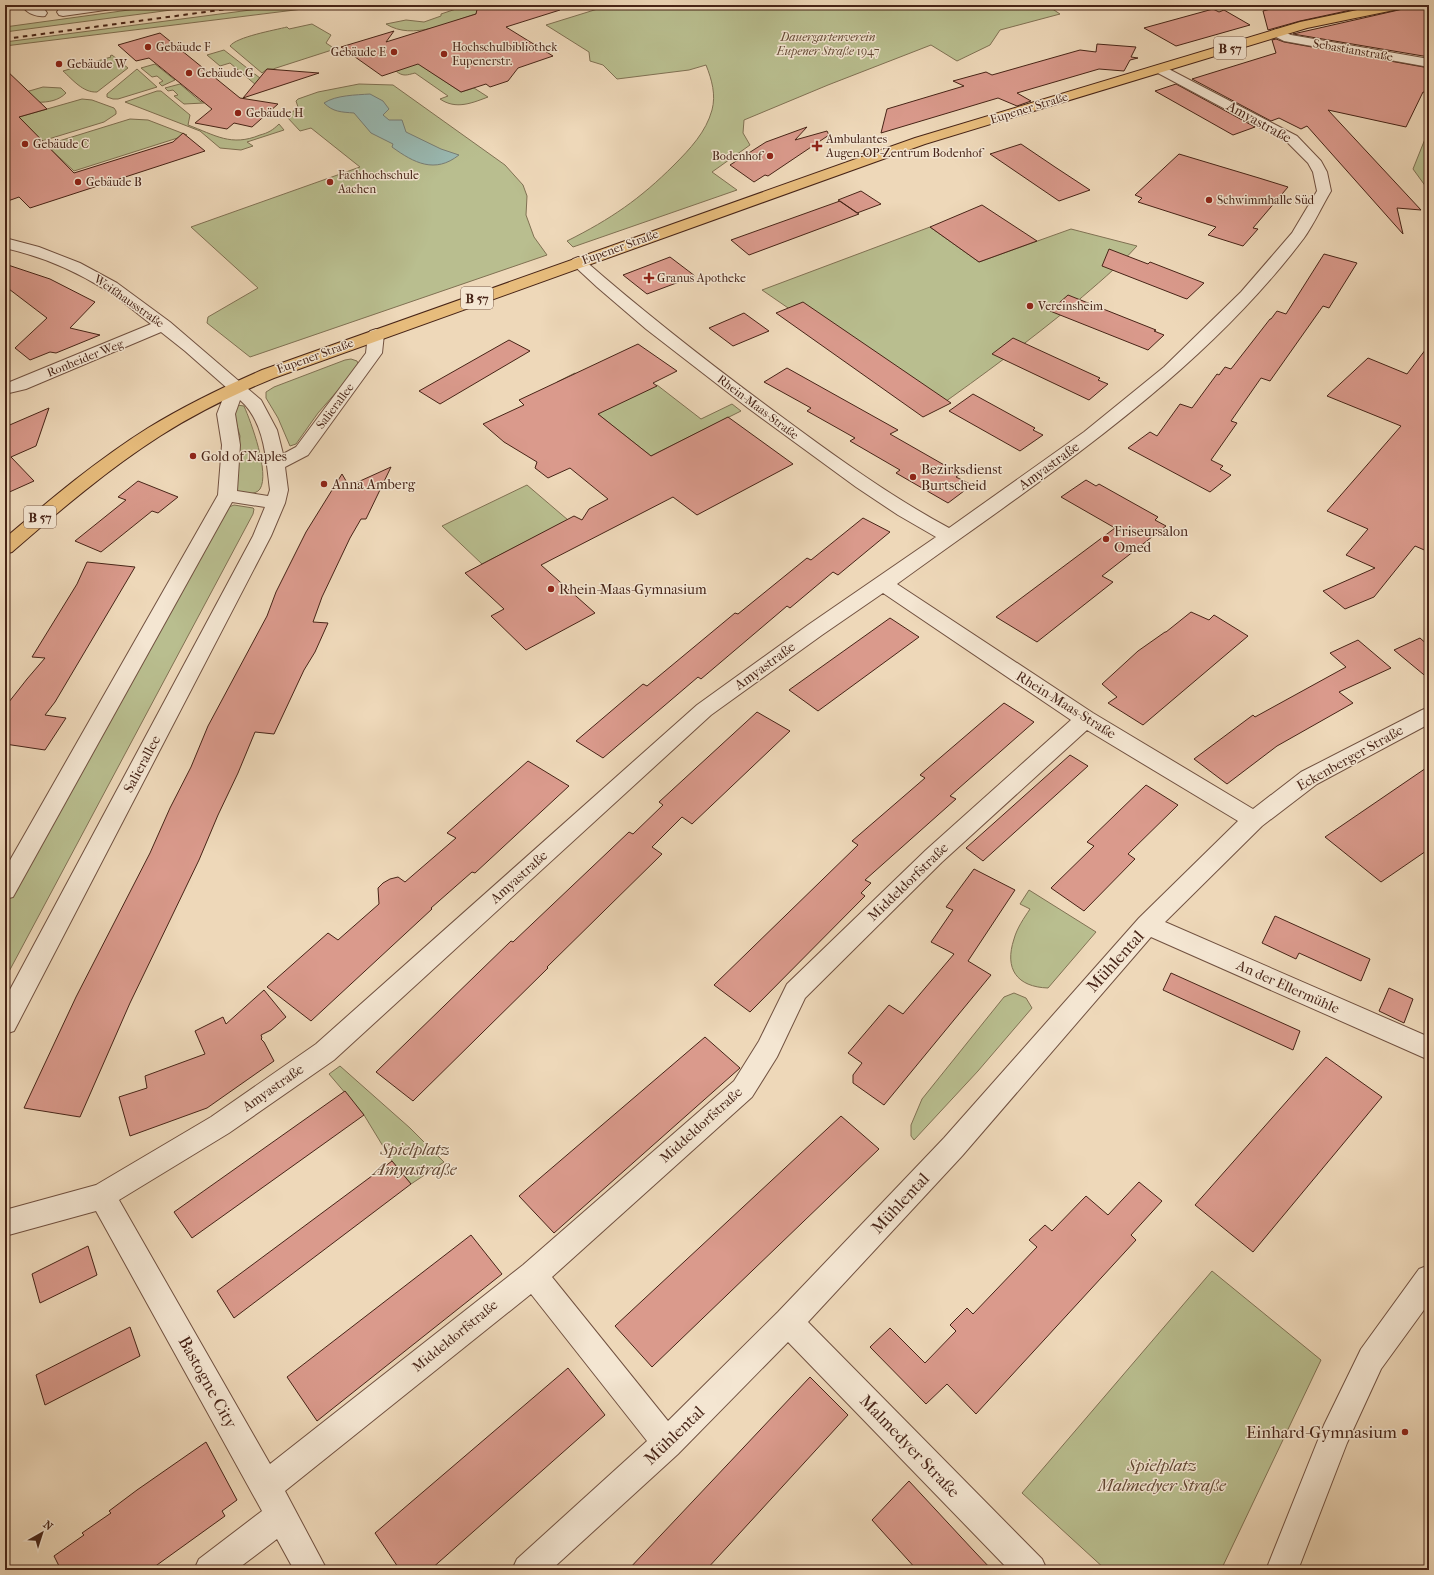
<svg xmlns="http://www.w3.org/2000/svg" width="1434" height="1575" viewBox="0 0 1434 1575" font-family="'IM FELL French Canon',serif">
  <rect width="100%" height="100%" fill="#eed8b9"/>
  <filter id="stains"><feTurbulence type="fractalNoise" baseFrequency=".005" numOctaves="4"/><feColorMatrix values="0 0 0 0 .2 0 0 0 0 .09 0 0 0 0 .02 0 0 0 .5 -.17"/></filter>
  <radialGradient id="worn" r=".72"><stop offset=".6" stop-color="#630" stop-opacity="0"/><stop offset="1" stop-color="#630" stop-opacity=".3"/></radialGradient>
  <path fill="#b9be8f" stroke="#807153" d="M 165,5 L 209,5 L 5,32 L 5,27 Z
    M 289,5 L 335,5 L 5,46 L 5,42 Z
    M 468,5 L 475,5 L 486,11 L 477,11 L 476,14 C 449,22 413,41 386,24 L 406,20 L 424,22 L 441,16 L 441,14 Z
    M 602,5 L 1063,5 L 1051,8 L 1060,14 L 1000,30 L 990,45 L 957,61 L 931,45 L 828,85 L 744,120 L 743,133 L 750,145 L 712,172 L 737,190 L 573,247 L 567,241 C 611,219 640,199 674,165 C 690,149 706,132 712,110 C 716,95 712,80 706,65 L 689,70 L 617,79 L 603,65 L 590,61 L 589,52 L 546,25 L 604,7 Z
    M 312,24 L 331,35 L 326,43 L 335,49 L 273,69 L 267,69 L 262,73 L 230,46 C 236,37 275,30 287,27 L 289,29 Z
    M 224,50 L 265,82 L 256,85 L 230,63 L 220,66 L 207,55 Z
    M 112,55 L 128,68 L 97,92 C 83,93 72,79 63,71 L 111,57 L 110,56 Z
    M 407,56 L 461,92 L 474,88 L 488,97 C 472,103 456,110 440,99 L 448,96 L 415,73 C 407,75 403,77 396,71 Z
    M 155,64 L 175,80 L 162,86 L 159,83 L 163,81 L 157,76 L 152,77 L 141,68 Z
    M 137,69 L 157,87 L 118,99 L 113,99 L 107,97 L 107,94 Z
    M 180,84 L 201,102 L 211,99 L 204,103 L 184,104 L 174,96 L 178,95 L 173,90 L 168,91 L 165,88 Z
    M 359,84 L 393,85 L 505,165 L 523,185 L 527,196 L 526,215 L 534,237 L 547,255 L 250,357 L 207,323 L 208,317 L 258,288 L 191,227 L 360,167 L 311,128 L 300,131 L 287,117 L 298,107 L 296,101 L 298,99 L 318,92 Z
    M 43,87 L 61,88 L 66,93 C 52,108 23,101 5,98 Z
    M 157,91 L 161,91 L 190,115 L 188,125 C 215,135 231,147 260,135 C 268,133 273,130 279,124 L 284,130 L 247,142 L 253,146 L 241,150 L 220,148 L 200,131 L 125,102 Z
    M 82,99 L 92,100 L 114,108 L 116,111 L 116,114 L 104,122 L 42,141 L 19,117 Z
    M 130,119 L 148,120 L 187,135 L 74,171 L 46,145 Z
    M 1429,129 L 1429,191 L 1413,169 Z
    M 930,227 L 979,262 L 1071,229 L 1137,246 C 1117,268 1096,285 1074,304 C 1029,341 983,375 935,409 L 762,290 Z
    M 351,359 L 357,361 L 359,366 L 318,413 L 296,444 L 290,446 L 278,418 L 266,398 L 266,392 L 274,387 L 345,360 Z
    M 575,373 L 612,401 L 635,396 L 657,385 L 701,419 L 732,404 L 741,411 L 651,456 L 557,382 Z
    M 237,405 L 244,406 C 251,422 270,473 260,489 C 255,496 243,493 236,493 L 240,436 L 232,409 Z
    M 527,485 L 568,520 L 482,564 L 442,526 Z
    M 234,505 L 253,508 L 254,509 L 253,514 L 5,979 L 5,905 L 224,509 Z
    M 1029,890 L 1096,932 L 1048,988 C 1017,987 1004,969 1014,939 C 1017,928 1024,918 1030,909 L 1020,904 Z
    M 1014,993 L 1026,998 L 1032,1008 L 978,1071 L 914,1140 L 911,1136 L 911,1125 L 922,1099 L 1004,997 Z
    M 340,1066 L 410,1128 L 444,1162 L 411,1184 L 392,1161 L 364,1115 L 329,1074 Z
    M 1212,1271 L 1321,1360 L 1221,1570 L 1106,1570 L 1022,1493 Z"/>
  <path fill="#99b9b2" stroke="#787d74" d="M 370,94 L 383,101 L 389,109 L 383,115 L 389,120 L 402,120 L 406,132 L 441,149 L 459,155 C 435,174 414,163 392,147 L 393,144 L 371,133 L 354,113 C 341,112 333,112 324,103 C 336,95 356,95 370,94 Z"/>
  <path fill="#da9a8c" stroke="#472417" d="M 478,5 L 559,5 L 560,10 L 506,27 L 553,56 L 518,68 L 508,81 L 490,87 L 486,84 L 461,92 L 418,64 L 382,76 L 341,47 L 394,31 L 386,42 L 476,14 Z
    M 1286,5 L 1374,5 L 1300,21 L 1268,30 L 1263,11 Z
    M 1406,5 L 1429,5 L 1429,57 L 1293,34 L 1403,9 Z
    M 1213,9 L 1219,12 L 1224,10 L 1250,25 L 1176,46 L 1144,28 Z
    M 160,33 L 240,98 L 278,104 L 252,127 L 234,123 L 227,129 L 195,123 L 212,109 L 149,58 L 136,61 L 118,45 Z
    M 1276,39 L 1284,42 L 1429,68 L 1429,93 L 1423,92 L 1406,127 L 1328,110 L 1421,210 L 1397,208 L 1403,234 L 1307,126 L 1301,129 L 1279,118 L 1271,121 L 1192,79 L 1276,53 L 1272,40 Z
    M 1097,44 L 1136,47 L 1131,57 L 1138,58 L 1130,60 L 1124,71 L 1099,69 L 1017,93 L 1031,101 L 1017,106 L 998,98 L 881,133 L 887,109 L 964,86 L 953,81 L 986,72 L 992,75 L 1080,50 L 1096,52 Z
    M 5,69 L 47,109 L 19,117 L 74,173 L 173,142 L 183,133 L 205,151 L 30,208 L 19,197 L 5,202 Z
    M 267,69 L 319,73 L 243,98 Z
    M 1176,84 L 1255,127 L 1233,135 L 1155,91 Z
    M 807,127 L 795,140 L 827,131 L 829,135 L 768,176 L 765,175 L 754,182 L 730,165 L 766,142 Z
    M 1021,144 L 1055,167 L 1090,190 L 1059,201 L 990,154 Z
    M 1179,154 L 1259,178 L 1288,187 L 1253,228 L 1258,229 L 1243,246 L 1208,235 L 1216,227 L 1138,202 L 1142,198 L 1135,195 Z
    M 861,191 L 881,204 L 857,213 L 838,200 Z
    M 840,201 L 859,214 L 749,255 L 731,240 Z
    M 982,205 L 1037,241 L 979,262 L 930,227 Z
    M 1109,249 L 1148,264 L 1150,262 L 1204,283 L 1187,299 L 1184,298 L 1102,266 Z
    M 1324,254 L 1357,263 L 1329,308 L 1323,306 L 1270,381 L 1261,378 L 1231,421 L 1237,423 L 1211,460 L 1223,466 L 1220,469 L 1231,475 L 1210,492 L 1128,448 L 1150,432 L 1157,436 L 1180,404 L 1192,408 L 1217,374 L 1219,375 L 1225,367 L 1231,369 L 1270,319 L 1271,319 L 1277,311 L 1286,314 Z
    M 670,257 L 695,276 L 647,294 L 623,275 Z
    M 5,264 L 50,279 L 95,302 L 70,328 L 100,335 L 56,353 L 50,352 L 30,360 L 15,348 L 47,318 L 5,286 Z
    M 1068,295 L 1156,330 L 1154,331 L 1164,335 L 1148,350 L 1050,311 Z
    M 803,302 L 929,388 L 951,403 L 923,417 L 776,313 Z
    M 744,313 L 769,331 L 733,346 L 709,328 Z
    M 1013,338 L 1100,378 L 1098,380 L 1108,384 L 1089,400 L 992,354 Z
    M 509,340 L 530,351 L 440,404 L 419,391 Z
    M 638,344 L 677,371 L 653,383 L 657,386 L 598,414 L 651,456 L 728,417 L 793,464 L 697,515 L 673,497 L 541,565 L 595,613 L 526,650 L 491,616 L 504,609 L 465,573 L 574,516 L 582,520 L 589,509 L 608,499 L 570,468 L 548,478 L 535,468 L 537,462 L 504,442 L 483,424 L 524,405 L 519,400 Z
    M 1429,345 L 1429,552 L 1415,546 L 1374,597 L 1345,609 L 1323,591 L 1375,568 L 1346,555 L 1368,529 L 1327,511 L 1401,426 L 1327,396 L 1368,358 L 1407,374 Z
    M 787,368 L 898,430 L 890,434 L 960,474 L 956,477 L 972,485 L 948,503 L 896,473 L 900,470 L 850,441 L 855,438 L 807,411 L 811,408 L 764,382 Z
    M 973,394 L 1035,428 L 1033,430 L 1043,435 L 1020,451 L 949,411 Z
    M 49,408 L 36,446 L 11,457 L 34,481 L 5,494 L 5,427 Z
    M 391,467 L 366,519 L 361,519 L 350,538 L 322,597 L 313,622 L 328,623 L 315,652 L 304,670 L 274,734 L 255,732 L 238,773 L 218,815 L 199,860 L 130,1003 L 80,1117 L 24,1108 L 76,997 L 150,853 L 170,808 L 191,767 L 208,726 L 267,616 L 276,592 L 306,532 L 342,474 L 349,486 Z
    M 1086,480 L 1096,486 L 1099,484 L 1158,517 L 1155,520 L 1166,526 L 1102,576 L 1113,582 L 1037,642 L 996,617 L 1115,528 L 1061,497 Z
    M 138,481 L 178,497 L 158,513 L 152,511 L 101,552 L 75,541 L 126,500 L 118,497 Z
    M 863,518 L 890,532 L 838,575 L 833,572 L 790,608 L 787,606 L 701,679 L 698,677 L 603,758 L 576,741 L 643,684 L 647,686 L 735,613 L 738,614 L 807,558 L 811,560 Z
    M 87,562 L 135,567 L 55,702 L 45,715 L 66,718 L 45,750 L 5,744 L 5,707 L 27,679 L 45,658 L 32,657 L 77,584 Z
    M 1191,612 L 1209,620 L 1214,615 L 1248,636 L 1143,725 L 1108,703 L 1117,697 L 1102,684 L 1138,651 L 1165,632 L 1166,632 Z
    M 890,618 L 919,637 L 818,711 L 789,690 Z
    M 1420,638 L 1429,646 L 1429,679 L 1394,650 Z
    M 1358,640 L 1391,668 L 1339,692 L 1353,703 L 1277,746 L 1227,784 L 1194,759 L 1253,715 L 1255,717 L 1346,667 L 1330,653 Z
    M 1004,703 L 1034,722 L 950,796 L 956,799 L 865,880 L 871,883 L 861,893 L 865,896 L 750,1012 L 714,985 L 858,845 L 852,841 L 925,778 L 920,775 Z
    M 757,712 L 790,731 L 692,824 L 682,817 L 652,847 L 662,854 L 547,967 L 548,968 L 413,1101 L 376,1072 L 511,941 L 513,942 L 629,832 L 633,834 L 663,805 L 659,802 Z
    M 1070,755 L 1088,766 L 983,861 L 966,848 Z
    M 528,761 L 569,786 L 475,873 L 472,872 L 431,908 L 432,909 L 311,1021 L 267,987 L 328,933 L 338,940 L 379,904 L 378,888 L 383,883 L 390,879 L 398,877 L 405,882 L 456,838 L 447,833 Z
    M 1429,766 L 1429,849 L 1381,882 L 1325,837 Z
    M 1146,785 L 1178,805 L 1128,854 L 1135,859 L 1084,911 L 1051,888 L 1094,846 L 1087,842 Z
    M 974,869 L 1015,890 L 968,961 L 991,975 L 884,1105 L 853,1083 L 853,1075 L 862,1063 L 848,1053 L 889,1005 L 903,1014 L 954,954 L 931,942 L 953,910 L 946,907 Z
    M 1275,916 L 1370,959 L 1361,981 L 1299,953 L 1296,959 L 1262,943 Z
    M 1171,973 L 1300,1031 L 1293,1050 L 1163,990 Z
    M 1389,988 L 1413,999 L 1404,1023 L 1379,1011 Z
    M 264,990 L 286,1017 L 271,1030 L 261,1035 L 262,1038 L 261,1039 L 264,1042 L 274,1061 L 207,1108 L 130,1136 L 119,1097 L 147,1088 L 145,1076 L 205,1054 L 195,1031 L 223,1017 L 226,1024 Z
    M 705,1037 L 740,1068 L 554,1233 L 519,1196 Z
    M 1326,1057 L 1382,1097 L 1253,1252 L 1195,1205 Z
    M 345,1091 L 364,1115 L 192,1238 L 174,1212 Z
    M 841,1116 L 879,1149 L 652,1367 L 615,1326 Z
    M 392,1161 L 411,1184 L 234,1318 L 217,1291 Z
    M 1139,1182 L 1162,1201 L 1131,1235 L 1136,1240 L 976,1414 L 947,1384 L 926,1404 L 870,1347 L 890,1328 L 925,1363 L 956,1331 L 950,1325 L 967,1308 L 973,1314 L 1037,1247 L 1029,1240 L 1045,1225 L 1052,1231 L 1086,1196 L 1108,1215 Z
    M 471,1235 L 502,1274 L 317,1421 L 287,1377 Z
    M 88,1246 L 97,1275 L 40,1303 L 32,1274 Z
    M 130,1327 L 140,1356 L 45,1405 L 36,1375 Z
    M 568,1368 L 605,1415 L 430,1570 L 400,1570 L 375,1533 Z
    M 810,1377 L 848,1415 L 706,1570 L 628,1570 Z
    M 206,1442 L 237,1500 L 222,1511 L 225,1516 L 150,1570 L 61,1570 L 54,1556 L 84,1535 L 82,1533 L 111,1513 L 109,1511 L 137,1490 Z
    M 909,1481 L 974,1551 L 992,1570 L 917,1570 L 872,1520 Z"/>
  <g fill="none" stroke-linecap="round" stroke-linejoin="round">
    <g stroke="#715140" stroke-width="2">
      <path id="minor" d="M 25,5 L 37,5 L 37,6 L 45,10 L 47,13 L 45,16 C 38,17 28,14 24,8 Z
        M 86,5 L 118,5 L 116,8 L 112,9 L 63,16 L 59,15 L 57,12 L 59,9 Z
        M 1278,29 L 1291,35 L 1429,59 L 1429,67 L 1284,41 L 1274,36 L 1272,33 L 1274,30 Z
        M 1161,65 L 1297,136 L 1321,161 L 1327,172 L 1331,191 C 1322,206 1314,224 1304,238 C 1196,381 1040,480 897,584 L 1093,713 L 1253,809 L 1301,772 L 1422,710 L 1429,707 L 1429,724 L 1317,784 L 1262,826 L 1165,922 L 1429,1037 L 1429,1060 L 1151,937 L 962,1156 L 808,1322 L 1042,1559 L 1047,1570 L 1009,1570 L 788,1342 L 678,1454 L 551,1570 L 512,1570 L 517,1559 L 647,1441 L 531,1294 L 285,1491 L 327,1570 L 294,1570 L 277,1539 L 236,1570 L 194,1570 L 199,1559 L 262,1511 L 96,1211 L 5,1236 L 5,1210 L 96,1185 L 211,1117 L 316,1044 L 697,705 L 808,625 L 936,537 L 898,515 L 856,487 L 748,408 L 646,329 L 597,287 L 570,262 L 573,259 L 578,257 L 583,259 C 647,315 714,367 782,417 C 836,457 890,496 949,528 L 1084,432 L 1164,367 L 1241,292 L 1292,233 L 1317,191 L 1313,172 L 1308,163 L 1287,142 L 1156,72 L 1154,69 L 1156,66 ZM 883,593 L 1071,720 L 926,850 L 787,984 L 759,1041 L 734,1081 L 523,1265 L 270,1464 L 119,1200 L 229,1133 L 334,1060 L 711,715 L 822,635 ZM 1087,730 L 1238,821 L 1139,918 L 944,1138 L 778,1312 L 668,1421 L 552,1277 L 752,1097 L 777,1057 L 805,998 L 942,862 Z
        M 5,238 L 39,247 L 80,263 L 117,283 L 170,322 L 261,400 L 277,430 L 283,454 L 296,447 L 366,353 L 368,334 L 370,331 L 376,329 L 382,331 L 384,334 L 382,353 L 308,455 L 285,467 L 288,490 L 285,503 L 271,536 L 14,1031 L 5,1034 L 5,999 L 253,536 L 265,507 L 232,502 L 13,897 L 5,899 L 5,869 L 218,495 L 222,445 L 217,414 L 227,388 L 185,351 L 161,332 L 26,389 L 5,394 L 5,384 L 151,324 C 136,313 121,299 104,289 C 74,270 40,256 5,248 ZM 240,400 C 265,422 266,459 270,490 L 268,496 L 237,491 L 240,445 L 235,414 Z
        M 1429,1265 L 1429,1303 L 1381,1369 L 1347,1443 L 1298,1570 L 1266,1570 L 1324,1425 L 1361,1349 L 1419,1269 Z"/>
    </g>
    <g stroke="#472417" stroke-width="2">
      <path id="major" d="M 1381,5 L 1405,5 L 1403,8 L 1399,9 L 1307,28 L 925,144 L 274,378 C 235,394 196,413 160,436 C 107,470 59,511 12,552 L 5,554 L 5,538 C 51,499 97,460 148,428 C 184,406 223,387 262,370 L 915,138 L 1300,22 Z"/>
    </g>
    <use href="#minor" fill="#f4e6d2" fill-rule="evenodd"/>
    <use href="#major" fill="#e7bc7c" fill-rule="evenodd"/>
    <path stroke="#472417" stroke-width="2" stroke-dasharray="4.5 4.5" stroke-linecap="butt" d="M 5,39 L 257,5"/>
  </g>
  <g fill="#8f2418" stroke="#f4e6d2" stroke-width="1.5">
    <circle cx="148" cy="47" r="4"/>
    <circle cx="394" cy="52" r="4"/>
    <circle cx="444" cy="54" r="4"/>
    <circle cx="59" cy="64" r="4"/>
    <circle cx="189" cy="73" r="4"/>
    <circle cx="238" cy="113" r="4"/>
    <circle cx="25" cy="144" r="4"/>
    <path d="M815 140h4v4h4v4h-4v4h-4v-4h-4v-4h4z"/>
    <circle cx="770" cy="156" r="4"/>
    <circle cx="78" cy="182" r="4"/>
    <circle cx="330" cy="182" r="4"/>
    <circle cx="1209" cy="200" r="4"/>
    <path d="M647 272h4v4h4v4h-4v4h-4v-4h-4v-4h4z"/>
    <circle cx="1030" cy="306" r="4"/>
    <circle cx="193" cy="456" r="4"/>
    <circle cx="913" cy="477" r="4"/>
    <circle cx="324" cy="484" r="4"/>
    <circle cx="1106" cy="539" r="4"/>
    <circle cx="551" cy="589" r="4"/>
    <circle cx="1405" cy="1432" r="4"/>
  </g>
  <g text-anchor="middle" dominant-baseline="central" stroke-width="3" stroke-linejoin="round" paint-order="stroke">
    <g font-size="12" font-style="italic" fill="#644a35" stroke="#f4e6d2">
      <text x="828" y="37">Dauergartenverein<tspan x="828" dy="14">Eupener Straße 1947</tspan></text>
    </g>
    <g font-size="12" fill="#472417" stroke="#f4e6d2" text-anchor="start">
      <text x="156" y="47">Gebäude F</text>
      <text x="452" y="47">Hochschulbibliothek<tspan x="452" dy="14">Eupenerstr.</tspan></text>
      <text x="386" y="52" text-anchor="end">Gebäude E</text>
      <text x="67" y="64">Gebäude W</text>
      <text x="197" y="73">Gebäude G</text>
      <text x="246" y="113">Gebäude H</text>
      <text x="826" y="139">Ambulantes<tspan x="826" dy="14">Augen-OP-Zentrum Bodenhof</tspan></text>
      <text x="33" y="144">Gebäude C</text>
      <text x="762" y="156" text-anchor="end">Bodenhof</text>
      <text x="338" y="175">Fachhochschule<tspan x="338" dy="14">Aachen</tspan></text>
      <text x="86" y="182">Gebäude B</text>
      <text x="1217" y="200">Schwimmhalle Süd</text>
      <text x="657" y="278">Granus Apotheke</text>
      <text x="1038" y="306">Vereinsheim</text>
    </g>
    <g font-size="12" fill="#472417" stroke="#f4e6d2">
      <text transform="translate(1353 50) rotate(10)">Sebastianstraße</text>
      <text transform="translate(1029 108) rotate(-17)">Eupener Straße</text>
      <text transform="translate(620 247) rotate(-20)">Eupener Straße</text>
      <text transform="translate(129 301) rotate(35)">Weißhausstraße</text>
      <text transform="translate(315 356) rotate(-20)">Eupener Straße</text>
      <text transform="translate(85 358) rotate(-22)">Ronheider Weg</text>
      <text transform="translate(335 406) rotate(-53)">Salierallee</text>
      <text transform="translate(758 407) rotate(37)">Rhein-Maas-Straße</text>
    </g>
    <g fill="#f4e6d2" stroke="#7b5e4f" stroke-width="1">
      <rect x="1214" y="37" width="32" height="22" rx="3"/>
      <rect x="461" y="287" width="32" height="22" rx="3"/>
      <rect x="24" y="506" width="32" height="22" rx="3"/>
    </g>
    <g font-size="13" font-weight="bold" fill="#472417">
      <text x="1230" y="48">B 57</text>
      <text x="477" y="298">B 57</text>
      <text x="40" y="517">B 57</text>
    </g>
    <g font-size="14" fill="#472417" stroke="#f4e6d2">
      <text transform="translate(1259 122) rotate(29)">Amyastraße</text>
      <text transform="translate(1049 466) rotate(-36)">Amyastraße</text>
      <text transform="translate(765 666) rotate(-36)">Amyastraße</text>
      <text transform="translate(1066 705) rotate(32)">Rhein-Maas-Straße</text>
      <text transform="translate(1350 758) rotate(-29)">Eckenberger Straße</text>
      <text transform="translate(142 764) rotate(-62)">Salierallee</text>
      <text transform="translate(519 877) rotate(-42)">Amyastraße</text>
      <text transform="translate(908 882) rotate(-44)">Middeldorfstraße</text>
      <text transform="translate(1288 987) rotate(24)">An der Ellermühle</text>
      <text transform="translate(273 1088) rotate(-35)">Amyastraße</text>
      <text transform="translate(701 1125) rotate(-42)">Middeldorfstraße</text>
      <text transform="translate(455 1336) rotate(-39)">Middeldorfstraße</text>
    </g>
    <g font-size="14" fill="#472417" stroke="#f4e6d2" text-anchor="start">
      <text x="201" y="456">Gold of Naples</text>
      <text x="921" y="469">Bezirksdienst<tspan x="921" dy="16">Burtscheid</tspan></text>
      <text x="332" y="484">Anna Amberg</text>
      <text x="1114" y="531">Friseursalon<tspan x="1114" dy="16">Omed</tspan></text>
      <text x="559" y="589">Rhein-Maas-Gymnasium</text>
    </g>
    <g font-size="17" fill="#472417" stroke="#f4e6d2">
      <text transform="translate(1115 961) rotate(-48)">Mühlental</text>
      <text transform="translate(900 1203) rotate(-47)">Mühlental</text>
      <text transform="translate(208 1382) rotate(61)">Bastogne City</text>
      <text transform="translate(674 1435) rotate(-44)">Mühlental</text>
      <text transform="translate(910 1446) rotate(46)">Malmedyer Straße</text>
    </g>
    <g font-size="17" font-style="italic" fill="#644a35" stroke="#f4e6d2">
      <text x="415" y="1149">Spielplatz<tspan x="415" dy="20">Amyastraße</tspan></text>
      <text x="1162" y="1465">Spielplatz<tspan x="1162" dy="20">Malmedyer Straße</tspan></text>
    </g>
    <g font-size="17" fill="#472417" stroke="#f4e6d2" text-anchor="end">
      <text x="1397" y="1432">Einhard-Gymnasium</text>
    </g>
  </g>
  <rect width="1434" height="1575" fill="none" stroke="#eed8b9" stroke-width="20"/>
  <rect x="6" y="6" width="1422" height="1563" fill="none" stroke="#472417" stroke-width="2"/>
  <rect x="10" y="10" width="1414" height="1555" fill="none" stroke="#472417"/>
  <g transform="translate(42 1533) rotate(39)" stroke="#f4e6d2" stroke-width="3" paint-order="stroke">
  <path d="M0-3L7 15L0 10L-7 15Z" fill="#472417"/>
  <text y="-6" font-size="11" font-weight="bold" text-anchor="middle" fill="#472417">N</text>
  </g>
  <rect width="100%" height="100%" filter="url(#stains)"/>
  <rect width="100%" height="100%" fill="url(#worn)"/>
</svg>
